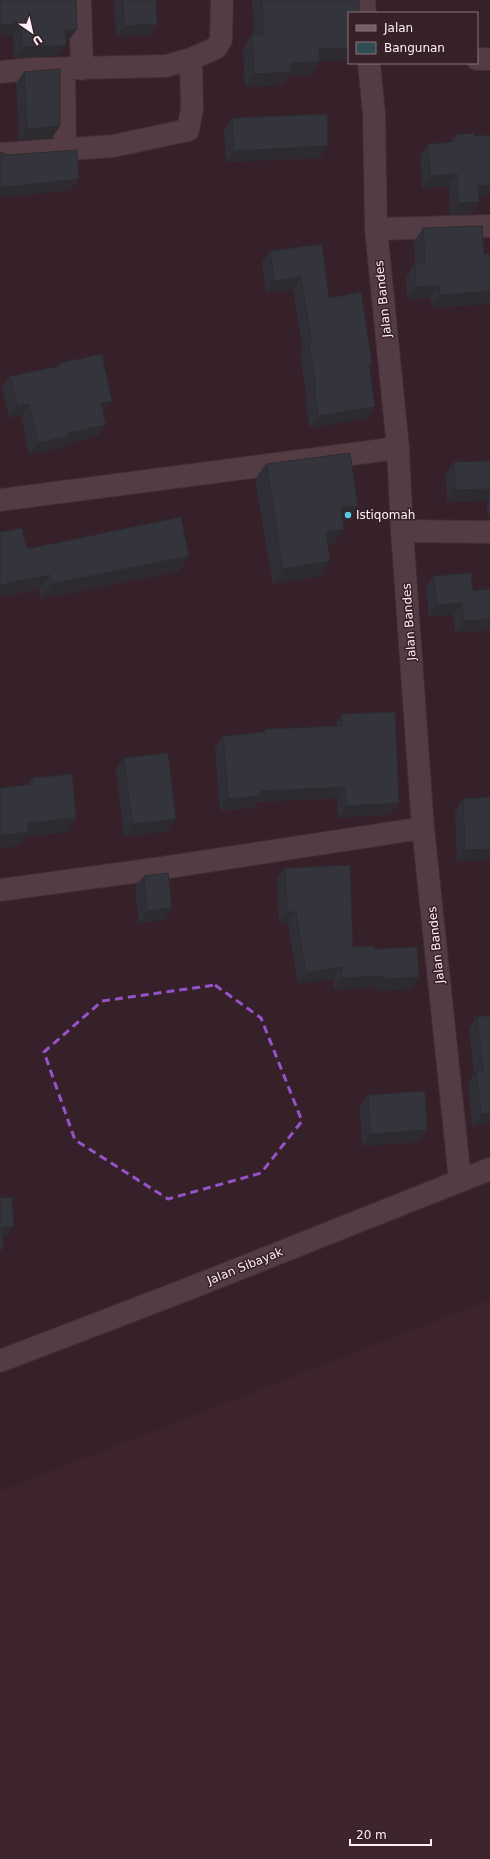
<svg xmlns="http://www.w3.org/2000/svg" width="490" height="1859" viewBox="0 0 490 1859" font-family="'DejaVu Sans',sans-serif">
  <rect width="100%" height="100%" fill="#372129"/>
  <path fill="#452832" d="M 490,1300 L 490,1859 L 0,1859 L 0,1491 Z"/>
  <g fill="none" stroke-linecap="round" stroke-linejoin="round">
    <g stroke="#4f3d44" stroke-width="24">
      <path id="minor" d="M 80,0 L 82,69
        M 364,0 L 365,13
        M 477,59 L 490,59
        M 369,63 L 374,114 L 376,229 L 398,448 L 402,531 L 423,828 L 460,1180
        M 64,69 L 65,149
        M 0,72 L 32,69 L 166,66 L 191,59 L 216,48 L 221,40 L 222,0
        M 0,154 L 113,146 L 188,130 L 192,109 L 191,59
        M 376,229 L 490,226
        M 0,500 L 398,448
        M 402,531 L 490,532
        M 0,890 L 162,868 L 423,828
        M 0,1361 L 188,1289 L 490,1169"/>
    </g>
    <use href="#minor" stroke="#775d65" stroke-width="22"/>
  </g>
  <path fill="#294247" d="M 0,0 L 69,40 L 65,40 L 66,45 L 58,56 L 14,58 L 13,35 L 0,36 Z
    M 114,0 L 156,0 L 149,35 L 116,37 Z
    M 252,0 L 359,0 L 319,62 L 310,75 L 289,76 L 282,85 L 245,87 L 243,48 L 252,35 L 254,35 Z
    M 24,72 L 52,138 L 19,140 L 16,83 Z
    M 232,118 L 320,158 L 226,162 L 224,130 Z
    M 455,135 L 474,136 L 490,135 L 490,191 L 487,196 L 478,197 L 479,202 L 471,214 L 450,215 L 449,186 L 422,188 L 420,156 L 428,144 L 449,143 Z
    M 423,228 L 484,254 L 431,308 L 430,298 L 407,299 L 406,276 L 415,263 L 414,241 Z
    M 270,251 L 329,298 L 372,363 L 369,367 L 367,418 L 310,428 L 305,400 L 307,397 L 300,356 L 303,352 L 293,289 L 266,293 L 262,263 Z
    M 60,363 L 112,401 L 103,412 L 98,436 L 64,444 L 61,448 L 29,454 L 21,415 L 9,418 L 2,388 L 10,376 L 58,366 Z
    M 490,461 L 490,516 L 487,516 L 487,501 L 447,502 L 446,473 L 454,462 Z
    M 266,464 L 347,521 L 343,521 L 334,544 L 328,545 L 320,576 L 273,584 L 255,479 Z
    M 0,532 L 27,549 L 179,571 L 41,599 L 39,589 L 0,597 Z
    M 434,576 L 473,591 L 490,589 L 455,633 L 453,615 L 429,617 L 426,587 Z
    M 342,714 L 391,814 L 338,818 L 337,798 L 257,802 L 253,808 L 220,811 L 215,748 L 223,736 L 263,732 L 265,729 L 334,726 Z
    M 124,758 L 168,831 L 124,836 L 116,770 Z
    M 32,778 L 67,832 L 25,837 L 18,846 L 28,784 Z
    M 490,797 L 490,860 L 457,862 L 455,810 L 463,799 Z
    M 285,868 L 353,947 L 374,949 L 419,977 L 411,989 L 376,991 L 376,988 L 334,990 L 334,979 L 298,984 L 288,923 L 279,924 L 277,879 Z
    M 144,876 L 164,920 L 139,923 L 135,887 Z
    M 477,1017 L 490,1124 L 472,1126 L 468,1084 L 474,1074 L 469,1028 Z
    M 368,1095 L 419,1142 L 362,1146 L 360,1107 Z"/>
  <path fill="#223639" d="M 21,24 L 13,35 L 0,36 L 0,25 Z
    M 157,24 L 149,35 L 116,37 L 124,26 Z
    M 77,29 L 69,40 L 57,41 L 65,30 Z
    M 66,45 L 58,56 L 14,58 L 22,47 Z
    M 349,48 L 349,60 L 319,62 L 310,75 L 289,76 L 282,85 L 245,87 L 254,74 L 291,63 L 319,49 Z
    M 60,126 L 52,138 L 19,140 L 27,129 Z
    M 328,146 L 320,158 L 226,162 L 234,151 Z
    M 457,174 L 449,186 L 422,188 L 430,176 Z
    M 79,179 L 71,190 L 0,198 L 0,188 Z
    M 490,184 L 490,191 L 487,196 L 469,197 L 478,186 Z
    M 479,202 L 471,214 L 450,215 L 458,203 Z
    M 301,277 L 293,289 L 266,293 L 274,281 Z
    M 439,285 L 430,298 L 407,299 L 416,287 Z
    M 490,291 L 490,304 L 431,308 L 440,295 Z
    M 112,401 L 103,412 L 101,403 Z
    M 29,404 L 21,415 L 9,418 L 17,406 Z
    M 375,407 L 367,418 L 310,428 L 318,416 Z
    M 106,425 L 98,436 L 64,444 L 61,448 L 29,454 L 38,443 L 68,433 Z
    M 490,489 L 490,496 L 487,501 L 447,502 L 455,490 Z
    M 358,506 L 347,521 L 331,523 L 341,508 Z
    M 490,512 L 490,516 L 487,516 Z
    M 344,529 L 334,544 L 315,547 L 326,532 Z
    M 189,556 L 179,571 L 41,599 L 52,584 Z
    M 330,561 L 320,576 L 273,584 L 283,569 Z
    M 50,575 L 39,589 L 0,597 L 0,585 Z
    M 462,603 L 453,615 L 429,617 L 437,605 Z
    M 490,619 L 490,630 L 455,633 L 463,621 Z
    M 345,787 L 337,798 L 257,802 L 253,808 L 220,811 L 228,799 L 261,791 Z
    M 399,803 L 391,814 L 338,818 L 346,806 Z
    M 76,818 L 67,832 L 25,837 L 18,846 L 0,849 L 0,836 L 27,823 Z
    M 176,819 L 168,831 L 124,836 L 132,824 Z
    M 490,849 L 490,860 L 457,862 L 465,850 Z
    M 172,908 L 164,920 L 139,923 L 147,911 Z
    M 287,912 L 296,912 L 288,923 L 279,924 Z
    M 342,967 L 334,979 L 298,984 L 306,973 Z
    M 384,976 L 376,988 L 334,990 L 342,978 Z
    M 419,977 L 411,989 L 376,991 L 384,979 Z
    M 490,1113 L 490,1124 L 472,1126 L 481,1114 Z
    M 427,1130 L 419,1142 L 362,1146 L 370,1134 Z
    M 14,1226 L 6,1237 L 0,1238 L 2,1227 Z
    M 0,1249 L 3,1249 L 0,1254 Z"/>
  <path fill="#304d52" stroke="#223639" d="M 0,0 L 76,0 L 77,29 L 65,30 L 66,45 L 22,47 L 21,24 L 0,25 Z
    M 123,0 L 156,0 L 157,24 L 124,26 Z
    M 262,0 L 359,0 L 359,13 L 349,13 L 349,48 L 319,49 L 319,62 L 291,63 L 291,72 L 254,74 L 252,35 L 263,34 Z
    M 60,69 L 60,126 L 27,129 L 24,72 Z
    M 327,114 L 328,146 L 234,151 L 232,118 Z
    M 474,133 L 474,136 L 490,135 L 490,185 L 478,186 L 479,202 L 458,203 L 457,174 L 430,176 L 428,144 L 454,142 L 455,135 Z
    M 77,150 L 79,179 L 0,188 L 0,152 L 9,155 Z
    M 482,226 L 484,254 L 490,254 L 490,291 L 440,295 L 439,285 L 416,287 L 415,263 L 425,263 L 423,228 Z
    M 322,244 L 329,298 L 361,292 L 372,363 L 369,363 L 375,407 L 318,416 L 314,388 L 316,388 L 309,344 L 312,344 L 301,277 L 274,281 L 270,251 Z
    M 102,354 L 112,401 L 101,403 L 106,425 L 68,433 L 69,436 L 38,443 L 29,404 L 17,406 L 10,376 L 61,366 L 60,363 Z
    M 350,453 L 358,506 L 341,508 L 344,529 L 326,532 L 330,561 L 283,569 L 266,464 Z
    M 490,461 L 490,489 L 455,490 L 454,462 Z
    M 181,517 L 189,556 L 52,584 L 50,575 L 0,585 L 0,532 L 22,528 L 27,549 Z
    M 471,573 L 473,591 L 490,589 L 490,619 L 463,621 L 462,603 L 437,605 L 434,576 Z
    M 395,712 L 399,803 L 346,806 L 345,787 L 261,791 L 261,796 L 228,799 L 223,736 L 265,732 L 265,729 L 342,726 L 342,714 Z
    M 168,753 L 176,819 L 132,824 L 124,758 Z
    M 72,774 L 76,818 L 27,823 L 28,832 L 0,836 L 0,788 L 33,784 L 32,778 Z
    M 490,797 L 490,849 L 465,850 L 463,799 Z
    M 350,865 L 353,947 L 374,946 L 374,949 L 417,947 L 419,977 L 384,979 L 384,976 L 342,978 L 342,967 L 306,973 L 296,912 L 287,912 L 285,868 Z
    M 168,873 L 172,908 L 147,911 L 144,876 Z
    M 490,1015 L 490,1113 L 481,1114 L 476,1072 L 483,1071 L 477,1017 Z
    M 425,1091 L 427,1130 L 370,1134 L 368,1095 Z
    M 12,1197 L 14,1226 L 2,1227 L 3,1249 L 0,1249 L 0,1198 Z"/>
  <path d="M0 0H490V1859H0ZM 215,985 L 261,1018 L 302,1121 L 261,1173 L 168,1199 L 75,1140 L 44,1052 L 102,1001 Z" fill="#372129" fill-opacity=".55" fill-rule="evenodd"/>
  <path fill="none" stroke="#9553ca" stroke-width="3" stroke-dasharray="8 5" stroke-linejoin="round" d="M 215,985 L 261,1018 L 302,1121 L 261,1173 L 168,1199 L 75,1140 L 44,1052 L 102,1001 Z"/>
  <circle fill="#54cadd" stroke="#372129" stroke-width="1.5" cx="348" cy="515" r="4"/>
  <g text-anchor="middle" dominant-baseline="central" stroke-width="3" stroke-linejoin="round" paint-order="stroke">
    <g font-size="12" fill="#fef1f5" stroke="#372129">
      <text transform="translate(383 299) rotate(-96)">Jalan Bandes</text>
      <text transform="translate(409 622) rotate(-94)">Jalan Bandes</text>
      <text transform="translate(436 945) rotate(-96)">Jalan Bandes</text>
      <text transform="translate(245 1266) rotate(-22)">Jalan Sibayak</text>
    </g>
    <g font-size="12" fill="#fef1f5" stroke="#372129" text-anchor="start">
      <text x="356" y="515">Istiqomah</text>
    </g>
  </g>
  <rect x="348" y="12" width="130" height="52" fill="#372129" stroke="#87747b"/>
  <rect x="356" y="25" width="20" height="6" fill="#775d65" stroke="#87747b"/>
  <text x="384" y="32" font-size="12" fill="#fef1f5">Jalan</text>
  <rect x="356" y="42" width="20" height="12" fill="#304d52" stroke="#87747b"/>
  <text x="384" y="52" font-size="12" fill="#fef1f5">Bangunan</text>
  <g transform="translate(32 32) rotate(146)" stroke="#372129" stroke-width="3" paint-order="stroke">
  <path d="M0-3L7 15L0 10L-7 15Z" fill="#fef1f5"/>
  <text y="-6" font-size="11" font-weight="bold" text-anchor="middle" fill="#fef1f5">U</text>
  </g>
  <path d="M350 1839v6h81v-6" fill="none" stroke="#fef1f5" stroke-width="2"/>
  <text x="356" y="1839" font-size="12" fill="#fef1f5" stroke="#372129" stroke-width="3" paint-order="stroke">20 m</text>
</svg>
